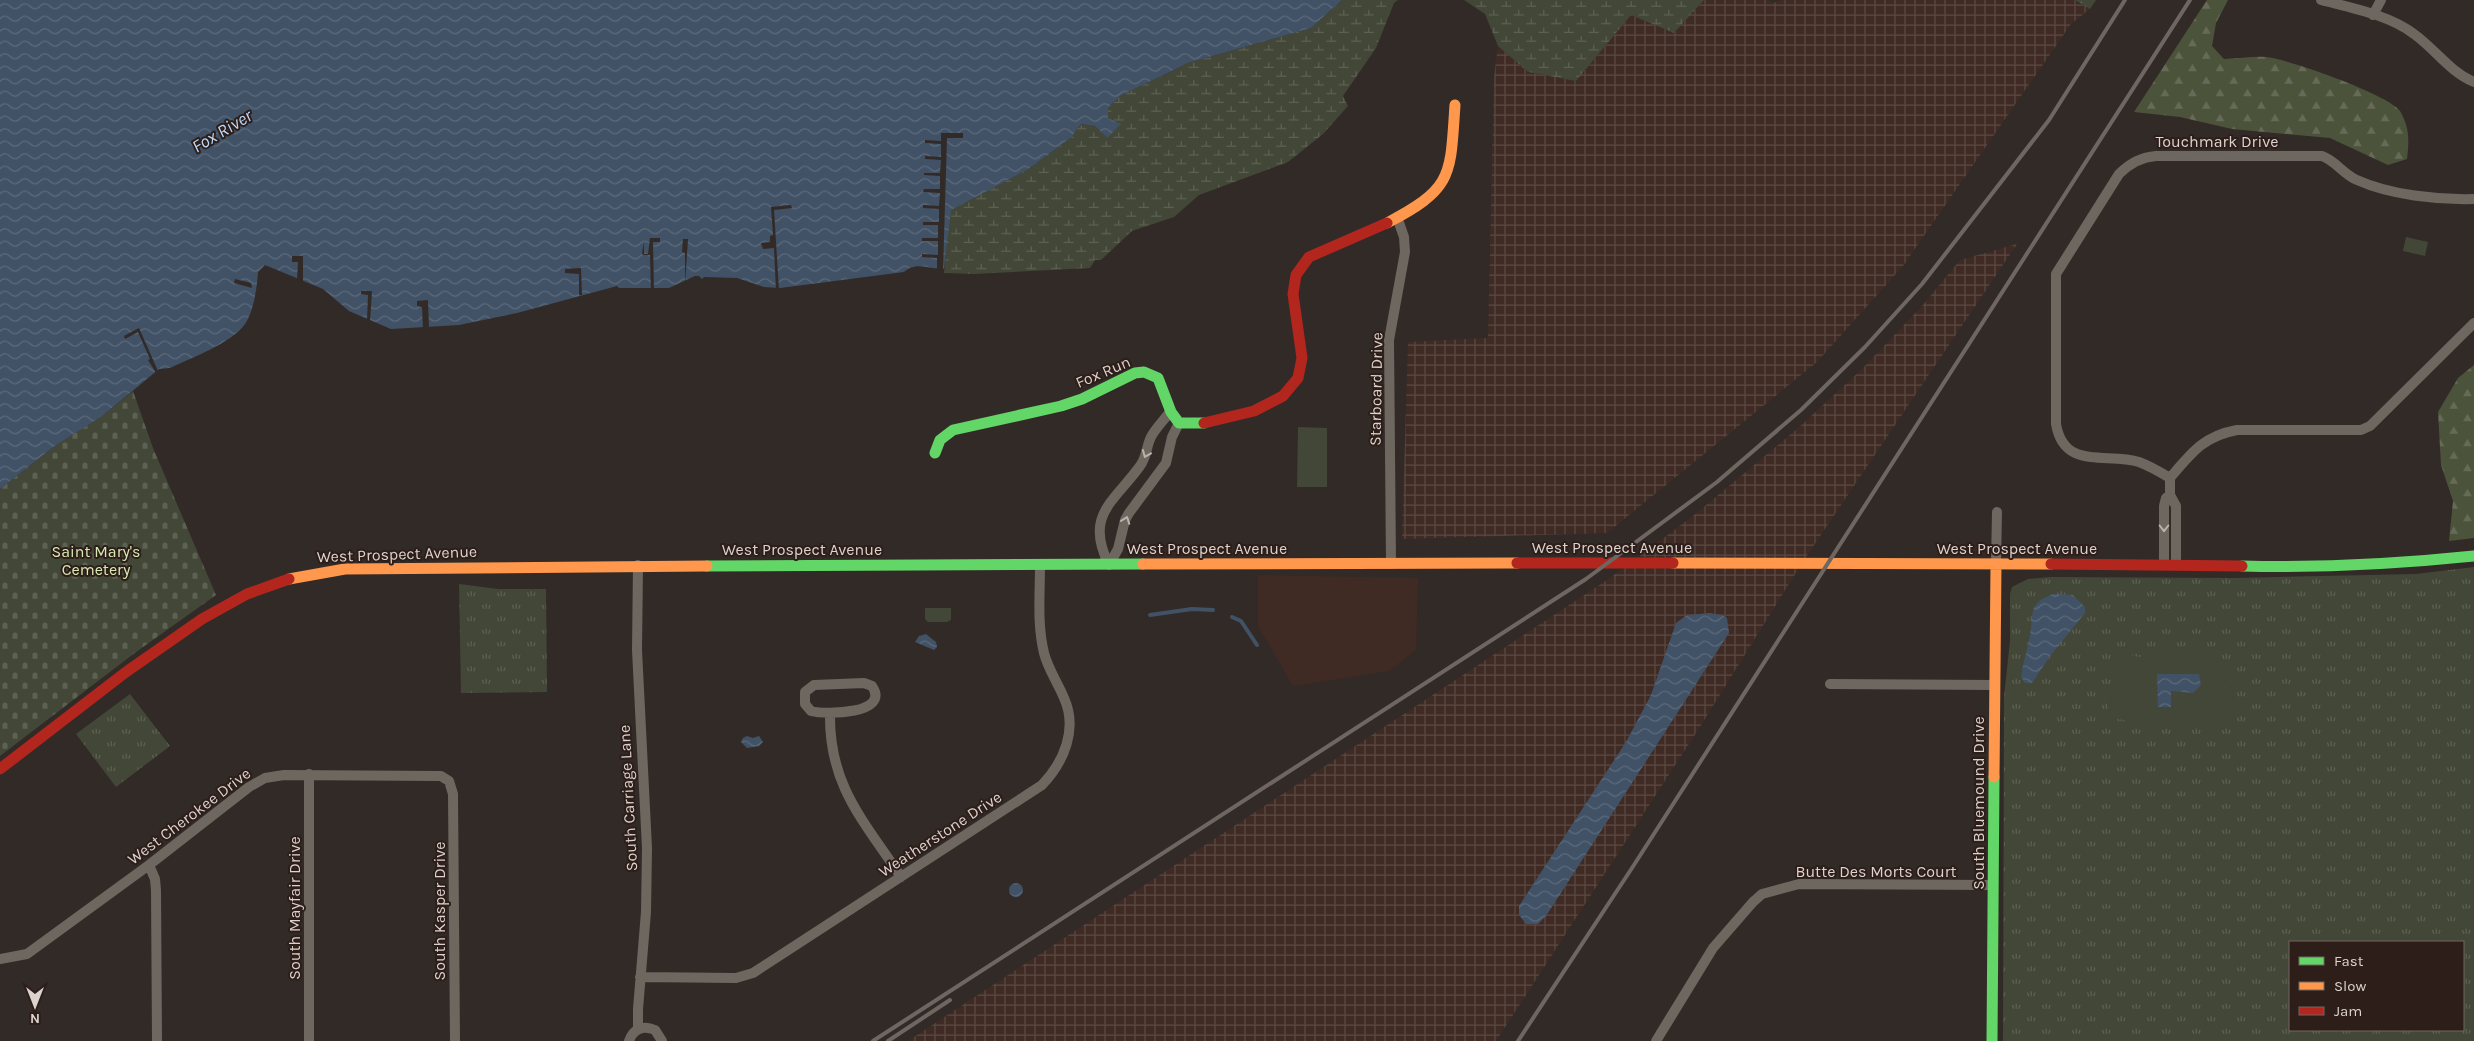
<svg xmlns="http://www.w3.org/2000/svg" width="2474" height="1041" viewBox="0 0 2474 1041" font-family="Karla,sans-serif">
  <defs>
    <pattern id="industrial-grid" width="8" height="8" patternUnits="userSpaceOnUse" patternTransform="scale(1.25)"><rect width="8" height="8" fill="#3f2b24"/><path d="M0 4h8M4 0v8" fill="none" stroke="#5a4943"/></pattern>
    <pattern id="grass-tufts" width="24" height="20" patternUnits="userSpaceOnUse" patternTransform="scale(1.25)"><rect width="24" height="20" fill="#424737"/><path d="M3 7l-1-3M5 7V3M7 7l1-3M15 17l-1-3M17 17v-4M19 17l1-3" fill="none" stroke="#5d6153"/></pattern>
    <pattern id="forest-firs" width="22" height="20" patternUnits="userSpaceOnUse" patternTransform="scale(1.25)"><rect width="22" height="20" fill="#4c533b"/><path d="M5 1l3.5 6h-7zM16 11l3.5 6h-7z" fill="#656b56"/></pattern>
    <pattern id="wetland-marsh" width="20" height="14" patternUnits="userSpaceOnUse" patternTransform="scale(1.25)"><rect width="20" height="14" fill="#424737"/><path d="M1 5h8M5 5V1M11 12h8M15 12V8" fill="none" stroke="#5d6153"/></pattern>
    <pattern id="cemetery-stones" width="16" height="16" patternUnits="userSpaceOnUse" patternTransform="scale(1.25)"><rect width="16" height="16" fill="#424737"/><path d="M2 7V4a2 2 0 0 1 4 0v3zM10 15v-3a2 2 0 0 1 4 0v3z" fill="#5d6153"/></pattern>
    <pattern id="water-waves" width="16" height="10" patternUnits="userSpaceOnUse" patternTransform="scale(1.25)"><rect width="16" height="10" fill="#415266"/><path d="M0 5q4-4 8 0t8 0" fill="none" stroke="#5c6a7b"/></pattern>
  </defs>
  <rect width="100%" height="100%" fill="#322a27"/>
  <path fill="#3f2b24" d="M 1258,575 L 1418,578 L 1416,650 L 1389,671 L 1293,686 L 1258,626 Z"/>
  <path fill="url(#industrial-grid)" d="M 1704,0 L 1768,0 L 1773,3 L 1781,0 L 2075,0 L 2090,9 L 2071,24 L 1903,266 L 1817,362 L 1607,533 L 1402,539 L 1408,342 L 1488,338 L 1494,77 L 1498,46 L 1528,72 L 1576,81 L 1631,15 L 1674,33 Z
    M 2017,244 L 1802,563 L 1698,730 L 1496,1041 L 908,1041 L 1610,578 L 1693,516 L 1797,429 L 1861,370 L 1922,306 L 1960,260 Z"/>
  <path fill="url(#grass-tufts)" fill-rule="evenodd" d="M 2474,567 L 2474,1041 L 2003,1041 L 2004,697 L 2010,641 L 2010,594 L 2012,587 L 2028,579 L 2050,577 L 2234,578 L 2416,574 ZM 2290,942 L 2463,942 L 2463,1030 L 2290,1030 Z
    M 459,584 L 498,589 L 546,589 L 547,692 L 461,693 Z
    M 130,694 L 170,746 L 116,787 L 76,734 Z"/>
  <path fill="url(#forest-firs)" d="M 2207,0 L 2228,0 L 2216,23 L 2212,46 L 2224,59 C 2238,59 2253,56 2266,57 C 2288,59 2390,95 2400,111 C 2410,128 2409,141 2407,159 L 2388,165 L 2330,138 L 2232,129 L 2180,117 L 2134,112 Z
    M 2474,365 L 2474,538 L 2449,541 L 2453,501 L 2441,465 L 2438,412 L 2458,378 Z"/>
  <path fill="url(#wetland-marsh)" d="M 1342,0 L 1398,0 L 1394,3 L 1376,48 L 1343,96 L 1348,106 L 1323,134 L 1288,162 L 1199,195 L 1174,217 L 1132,231 L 1101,260 L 1095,260 L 1090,268 L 974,274 L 944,273 L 950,210 L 1027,170 L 1072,137 L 1078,127 L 1083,124 L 1095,126 L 1107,138 L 1112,130 L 1118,127 L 1117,122 L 1108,118 L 1108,108 L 1120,96 L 1188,63 L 1311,28 Z
    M 1464,0 L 1704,0 L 1674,33 L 1631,15 L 1576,81 L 1528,72 L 1498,46 L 1485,14 Z
    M 2075,0 L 2096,0 L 2090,9 Z"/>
  <path fill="url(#cemetery-stones)" d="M 133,391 L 153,448 L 216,595 L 136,652 L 0,756 L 0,489 L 56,445 L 101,417 Z"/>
  <path fill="#424737" d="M 2406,237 L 2428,242 L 2425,256 L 2403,251 Z
    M 1298,427 L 1327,428 L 1327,487 L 1297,487 Z
    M 925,608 L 951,608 L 951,620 L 947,622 L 928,622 L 925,619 Z
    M 2151,647 L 2204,647 L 2204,655 L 2214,667 L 2228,666 L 2237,722 L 2194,727 L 2166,727 L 2107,717 L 2118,653 L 2151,659 L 2145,694 L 2151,659 Z"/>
  <path fill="url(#water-waves)" d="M 0,0 L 1342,0 L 1311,28 L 1188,63 L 1120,96 L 1108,108 L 1108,118 L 1121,124 L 1107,138 L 1095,126 L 1082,124 L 1078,127 L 1072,137 L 1027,170 L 951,210 L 944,269 C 929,269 916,261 904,272 L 780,288 L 764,287 L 737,278 L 704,277 L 702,279 L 699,276 L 695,276 L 669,288 L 619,288 L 617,286 L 517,313 L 459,325 L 391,329 L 349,311 L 323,289 L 265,265 L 258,272 C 257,287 254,311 245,324 C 232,343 191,358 170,368 L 159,369 L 101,417 L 56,445 L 0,489 Z
    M 2053,594 L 2073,595 L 2085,607 L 2085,613 L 2050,656 L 2032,683 L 2025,683 L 2021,677 C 2023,662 2028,649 2030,634 C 2034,613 2027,604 2053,594 Z
    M 1710,613 L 1722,615 L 1727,618 L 1729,633 L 1546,916 L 1538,924 L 1526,924 L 1519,915 L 1519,906 L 1626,742 L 1651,695 L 1676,623 L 1687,615 Z
    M 926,634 L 936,642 L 937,647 L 934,650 L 915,642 L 919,636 Z
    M 2157,674 L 2199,674 L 2201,685 L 2193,693 L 2171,691 L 2171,707 L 2158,707 Z
    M 747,736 L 753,738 L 759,736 L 763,742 L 759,746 L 747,748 L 741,742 L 743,738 Z
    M1009 890a7 7 0 1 1 14 0a7 7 0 1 1-14 0Z"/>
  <path fill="#322a27" d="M 941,133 L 963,133 L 963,138 L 947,138 L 943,271 L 939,271 L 937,269 L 937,258 L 922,257 L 922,254 L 938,255 L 938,241 L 922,241 L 922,238 L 938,238 L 938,225 L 923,225 L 923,222 L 939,222 L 939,209 L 923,208 L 923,205 L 939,206 L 940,193 L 923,192 L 924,189 L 940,189 L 940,176 L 924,175 L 924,173 L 940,173 L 941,160 L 925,159 L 925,156 L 941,157 L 941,144 L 925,143 L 925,140 L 941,141 Z
    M 791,205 L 792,208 L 774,210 L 779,290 L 776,290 L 774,248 L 763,249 L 761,243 L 770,242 L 770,236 L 773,235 L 771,207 Z
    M 650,238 L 660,238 L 660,242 L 653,242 L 654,292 L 651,292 L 650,255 L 643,255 L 642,253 L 644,242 L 644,254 L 648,254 Z
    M 683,239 L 688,239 L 685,285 L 685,253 L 682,252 Z
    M 292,256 L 303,256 L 303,282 L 297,280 L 298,262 L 292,262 Z
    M 581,268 L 582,295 L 579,295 L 579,274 L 565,273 L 565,269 Z
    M 235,279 L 251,283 L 252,288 L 234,283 Z
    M 361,291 L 372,291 L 370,322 L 367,321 L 368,295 L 361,294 Z
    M 428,300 L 429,329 L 423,329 L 422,307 L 417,306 L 417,301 Z
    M 139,328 L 158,371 L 156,373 L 148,360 L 150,359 L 138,332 L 125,339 L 124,336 Z"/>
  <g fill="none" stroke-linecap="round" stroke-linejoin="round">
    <path stroke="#415266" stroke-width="4" d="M 1150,615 L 1192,609 L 1213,610
      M 1232,617 L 1241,621 L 1257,645"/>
    <path stroke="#6e675f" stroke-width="10" d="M 2321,0 C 2352,8 2389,15 2414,34 C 2435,49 2450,72 2474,82
      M 2373,15 L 2381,0
      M 2170,478 C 2160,472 2150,466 2139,462 C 2107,452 2064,471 2056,424 L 2056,274 L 2119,174 C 2130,163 2141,157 2156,156 L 2322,156 C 2336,161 2343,174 2357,180 C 2390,195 2438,200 2474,199
      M 2170,495 L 2176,506 L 2176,564
      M 1391,564 L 1389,340 L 1405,252 L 1404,237 L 1397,217
      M 1996,564 L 1997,512
      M 2164,564 L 2164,506 L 2166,498 L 2170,495 L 2170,478 C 2192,452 2204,436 2237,430 L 2361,430 L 2370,426 L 2474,323
      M 1109,565 C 1084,515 1114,502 1140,466 C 1147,457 1146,447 1151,437 C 1155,429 1164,420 1169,413
      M 1109,565 L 1118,549 L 1125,520 L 1129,513 L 1166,463 L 1172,437 L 1179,423
      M 864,683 L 872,686 C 891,714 826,715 811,711 L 805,704 L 805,692 L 814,685 Z
      M 1830,684 L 1994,685
      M 830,714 C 829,786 864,821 901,877
      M 309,774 L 309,1041
      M 149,865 L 155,879 L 156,890 L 157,1041
      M 0,959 L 27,954 L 149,865 L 249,787 L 265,778 L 284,775 L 441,776 L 449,781 L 453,794 L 455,1041
      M 640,977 L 736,978 L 753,973 L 1042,785 C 1064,762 1078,729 1064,698 C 1058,683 1048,669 1044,653 C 1037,625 1040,594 1040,565
      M 638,1029 L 638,1009 L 646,912 L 647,848 L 637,650 L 638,565
      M 629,1041 C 633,1029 643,1025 655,1030 L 662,1041
      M 1656,1041 L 1713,948 L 1753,902 L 1762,894 L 1799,884 L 1993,885"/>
    <path stroke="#63d668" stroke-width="11" d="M 935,453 L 940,440 L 953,430 L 1061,406 L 1082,399 L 1135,373 L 1144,372 L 1158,378 L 1171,412 L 1179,423 L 1204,423
      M 707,566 L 1143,564
      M 2242,566 C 2320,568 2397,564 2474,556
      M 1992,1041 L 1994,777"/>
    <path stroke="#ff974d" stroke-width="11" d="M 1387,223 C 1454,188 1450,176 1455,105
      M 1673,563 L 2051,564
      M 1143,564 L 1517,563
      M 289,579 L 345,569 L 707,566
      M 1994,777 L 1996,564"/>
    <path stroke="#b3261e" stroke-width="11" d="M 1204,423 L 1254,411 L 1283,396 L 1298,378 L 1302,358 L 1293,294 L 1296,275 L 1309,257 L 1387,223
      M 1517,563 L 1673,563
      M 2051,564 L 2242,566
      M 0,769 L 126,672 L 202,619 L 247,594 L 289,579"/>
    <path stroke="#6e6661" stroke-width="4" d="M 873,1041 L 1586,579 L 1717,482 L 1801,410 L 1865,347 L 1922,284 L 2049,120 L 2125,0
      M 888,1041 L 950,1000
      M 1518,1041 L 1632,868 L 2190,0"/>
  </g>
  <defs><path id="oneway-chevron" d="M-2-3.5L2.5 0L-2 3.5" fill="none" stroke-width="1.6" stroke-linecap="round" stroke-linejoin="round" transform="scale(1.25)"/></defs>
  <g stroke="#bbb2ad">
    <use href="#oneway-chevron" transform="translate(1146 454) rotate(112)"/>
    <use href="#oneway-chevron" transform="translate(1126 520) rotate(-70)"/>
    <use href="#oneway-chevron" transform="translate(2164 528) rotate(90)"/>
  </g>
  <g text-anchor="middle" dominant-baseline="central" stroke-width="4" stroke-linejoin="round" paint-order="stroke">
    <g font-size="16" fill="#dcd2ce" stroke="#2d1e19">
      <text x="2217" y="141">Touchmark Drive</text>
      <text transform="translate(1103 372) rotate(-23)">Fox Run</text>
      <text transform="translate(1376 389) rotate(-89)">Starboard Drive</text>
      <text x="1612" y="547">West Prospect Avenue</text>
      <text x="1207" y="548">West Prospect Avenue</text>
      <text x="2017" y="548">West Prospect Avenue</text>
      <text x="802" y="549">West Prospect Avenue</text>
      <text transform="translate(397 554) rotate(-2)">West Prospect Avenue</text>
      <text transform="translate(628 798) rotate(-93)">South Carriage Lane</text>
      <text transform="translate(1978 803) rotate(-90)">South Bluemound Drive</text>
      <text transform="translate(189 816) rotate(-37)">West Cherokee Drive</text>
      <text transform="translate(940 834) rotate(-33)">Weatherstone Drive</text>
      <text x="1876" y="871">Butte Des Morts Court</text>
      <text transform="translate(294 908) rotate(-90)">South Mayfair Drive</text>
      <text transform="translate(439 911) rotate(-90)">South Kasper Drive</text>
    </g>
    <g font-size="16" fill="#d8eab4" stroke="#2d1e19">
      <text x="96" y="551">Saint Mary's<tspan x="96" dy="18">Cemetery</tspan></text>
    </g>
    <g font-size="18" font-style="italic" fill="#b9d9fc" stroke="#2d1e19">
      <text transform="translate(222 131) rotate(-31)">Fox River</text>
    </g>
  </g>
  <rect x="2289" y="941" width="175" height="90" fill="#2d1e19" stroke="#736661"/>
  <rect x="2299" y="957" width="25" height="8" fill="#63d668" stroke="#736661"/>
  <text x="2334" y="966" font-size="15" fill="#dcd2ce">Fast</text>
  <rect x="2299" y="982" width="25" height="8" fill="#ff974d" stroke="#736661"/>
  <text x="2334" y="991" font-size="15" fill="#dcd2ce">Slow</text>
  <rect x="2299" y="1007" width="25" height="8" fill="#b3261e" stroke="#736661"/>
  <text x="2334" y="1016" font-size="15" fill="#dcd2ce">Jam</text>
  <g transform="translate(35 1006) rotate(180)" stroke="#2d1e19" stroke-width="4" paint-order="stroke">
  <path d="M0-4L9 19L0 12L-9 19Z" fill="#dcd2ce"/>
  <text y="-8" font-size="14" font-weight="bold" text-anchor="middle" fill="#dcd2ce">N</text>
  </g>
</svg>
